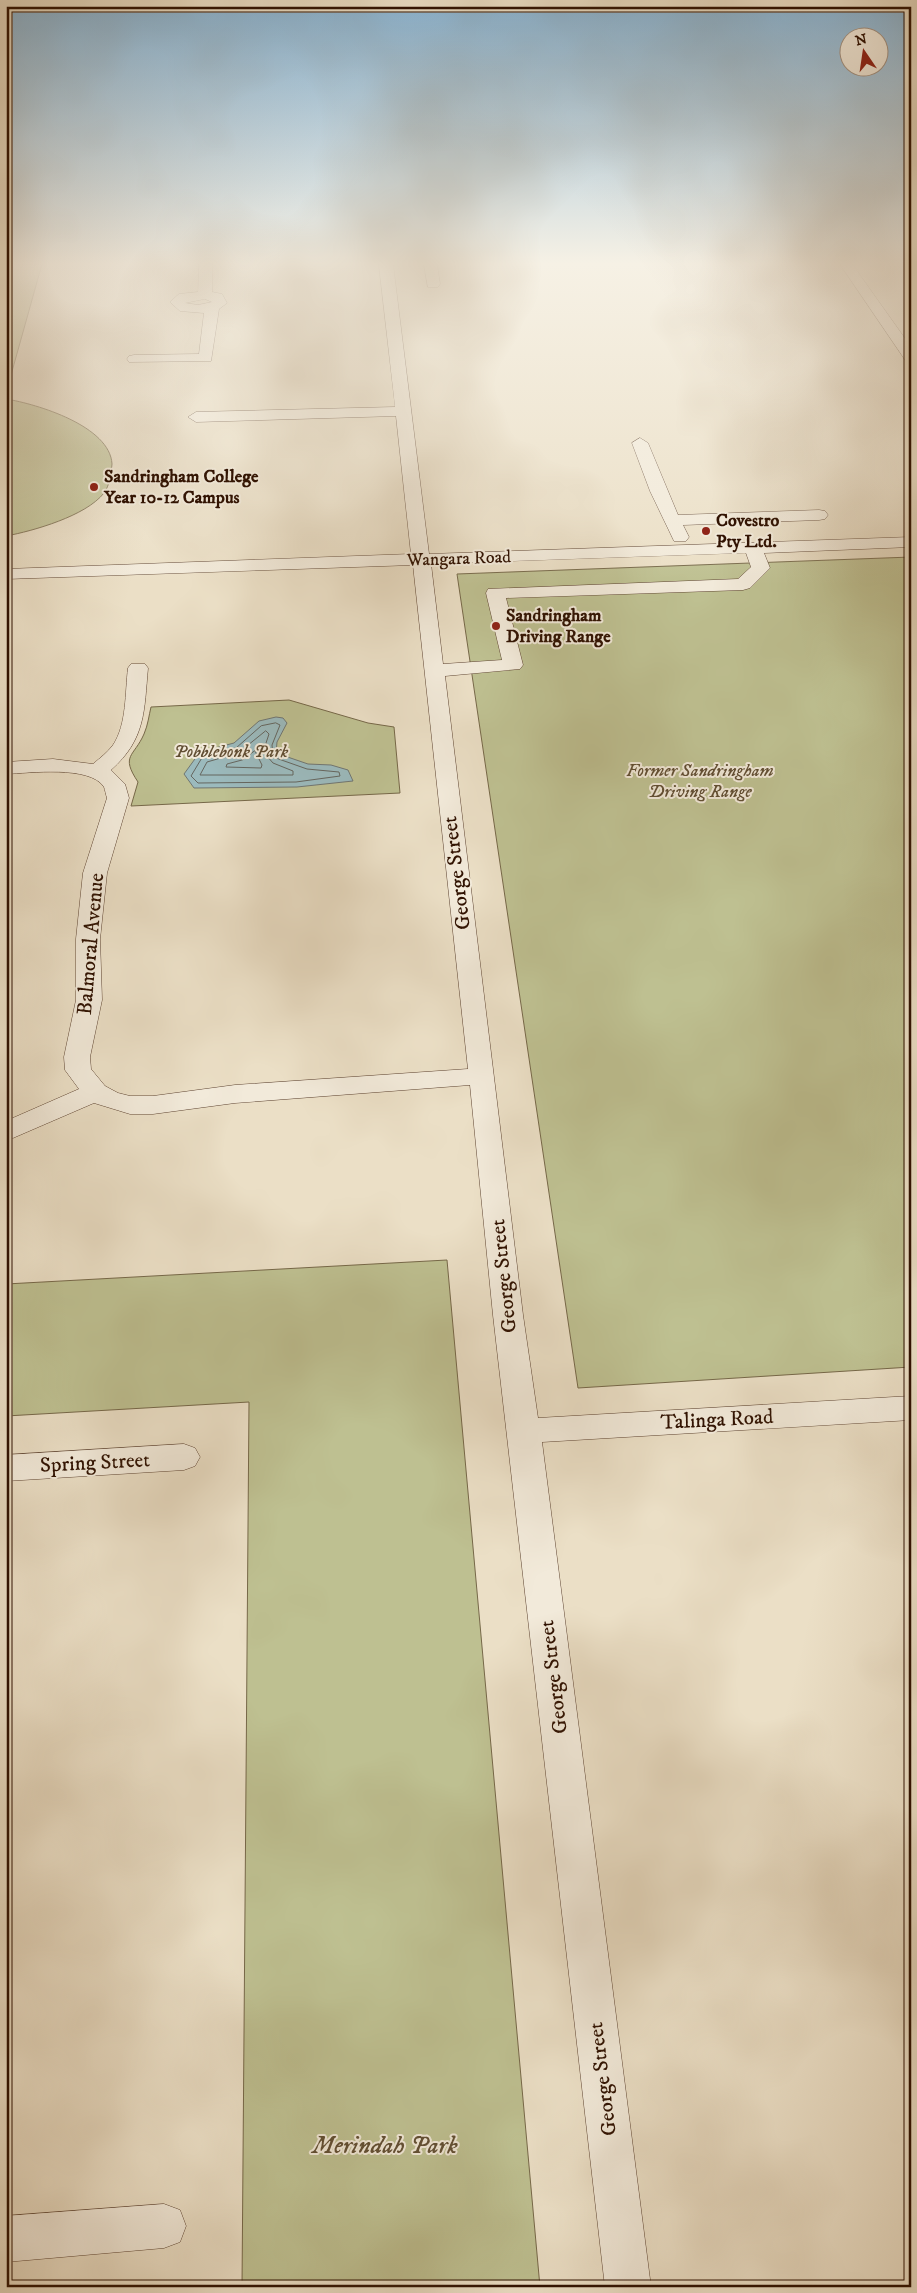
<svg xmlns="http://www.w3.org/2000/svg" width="917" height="2293" viewBox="0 0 917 2293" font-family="'IM FELL DW Pica',serif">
  <rect width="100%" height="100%" fill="#ebdfc6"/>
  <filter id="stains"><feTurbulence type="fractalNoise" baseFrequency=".004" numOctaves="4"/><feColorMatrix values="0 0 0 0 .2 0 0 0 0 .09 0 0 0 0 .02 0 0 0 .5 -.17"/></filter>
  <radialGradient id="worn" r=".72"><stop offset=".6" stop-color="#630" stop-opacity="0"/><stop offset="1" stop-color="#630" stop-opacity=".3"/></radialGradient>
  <path fill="#bec091" stroke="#766849" d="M 6,264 L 42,264 L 11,375 L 6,375 Z
    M 6,399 C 37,404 110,426 112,464 C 112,468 110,472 110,476 C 109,483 108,487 104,493 C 86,516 33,531 6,536 Z
    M 911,557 L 911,1367 L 578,1388 L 457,574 Z
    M 289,700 L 368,723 L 394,727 L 400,793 L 131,806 L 138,782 C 120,755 134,757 144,734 C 148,725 149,715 151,707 Z
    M 447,1260 L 540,2287 L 242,2287 L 249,1402 L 6,1416 L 6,1284 Z"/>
  <path fill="#9bbabd" stroke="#707672" d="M 276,717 L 283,718 L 287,723 L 277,742 L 276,753 L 308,764 L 331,765 L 348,770 L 353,781 L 297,787 L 194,788 L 184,774 L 200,752 L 234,743 L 259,721 Z"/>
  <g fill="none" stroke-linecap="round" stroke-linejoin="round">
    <path stroke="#65665f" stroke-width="1" d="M 276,723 L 280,725 L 272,745 L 273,757 L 307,769 L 339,772 L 340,776 L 296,782 L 198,783 L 191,776 L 203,756 L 236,748 L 261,726 Z
      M 266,731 L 269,734 L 266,743 L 266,755 L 273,763 L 293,771 L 293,775 L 200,775 L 207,762 L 238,753 Z
      M 255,751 L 262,765 L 261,768 L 226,767 L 227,764 L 242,760 Z"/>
    <g stroke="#5e4432" stroke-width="1">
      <path id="minor" d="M 199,264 L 212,264 L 212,292 L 222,294 L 227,303 L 219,309 L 211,361 L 129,362 L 127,359 L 129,356 L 134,355 L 199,354 L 204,313 L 180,311 L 170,302 L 179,294 L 198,292 ZM 205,299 L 212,302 L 198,305 L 185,303 Z
        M 379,264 L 393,264 L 429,554 L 911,537 L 911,547 L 764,553 L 770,568 L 750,588 L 743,590 L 506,598 L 523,665 L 520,669 L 445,676 L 523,1315 L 538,1418 L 911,1396 L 911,1420 L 542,1442 L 651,2287 L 605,2287 L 493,1315 L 470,1085 L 235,1103 L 153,1114 L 130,1114 L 94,1103 L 6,1141 L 6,1121 L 79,1089 L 65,1070 L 64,1057 L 76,1000 L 76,939 L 83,873 L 107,798 C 106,795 105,790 104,787 C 90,765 29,773 6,774 L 6,762 L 53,759 L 93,764 C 100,758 108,752 113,745 C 127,724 125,692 128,668 L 131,664 L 145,664 L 148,668 C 144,711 146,739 111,770 L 125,784 L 129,798 L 107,873 L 100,939 L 102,1000 L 90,1057 L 91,1069 L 105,1086 L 118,1093 L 130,1096 L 153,1096 L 235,1085 L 468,1069 L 413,565 L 6,579 L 6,569 L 411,554 L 396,416 L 196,422 L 188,417 L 196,412 L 395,407 ZM 746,553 L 751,567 L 738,579 L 488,589 L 486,593 L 502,660 L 443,664 L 431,564 Z
        M 424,264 L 437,264 L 440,284 L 438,287 L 428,287 Z
        M 840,264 L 852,264 L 911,347 L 911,362 L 906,361 Z
        M 640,438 L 648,443 L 678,515 L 819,510 L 825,511 L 828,515 L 825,519 L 819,520 L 683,525 L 689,537 L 686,541 L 674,541 L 650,491 L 632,443 Z
        M 184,1444 L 195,1448 L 200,1457 L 195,1466 L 184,1470 L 6,1481 L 6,1455 Z
        M 164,2204 L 180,2210 L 186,2226 L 180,2242 L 164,2248 L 6,2262 L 6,2216 Z"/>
    </g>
    <use href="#minor" fill="#f2eada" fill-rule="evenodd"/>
  </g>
  <linearGradient id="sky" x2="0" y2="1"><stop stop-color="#89b6d7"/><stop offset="0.45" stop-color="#f6f1e5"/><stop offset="1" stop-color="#f6f1e5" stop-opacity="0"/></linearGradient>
  <rect width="917" height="585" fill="url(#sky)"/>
  <g fill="#8f2418" stroke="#f2eada" stroke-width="2">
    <circle cx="94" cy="487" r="5"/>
    <circle cx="706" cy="531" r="5"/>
    <circle cx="496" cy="626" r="5"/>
  </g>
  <g text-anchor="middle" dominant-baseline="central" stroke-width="4" stroke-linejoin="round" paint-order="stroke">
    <g font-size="18" font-weight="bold" fill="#2f1101" stroke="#f2eada" text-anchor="start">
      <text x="104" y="477">Sandringham College<tspan x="104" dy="21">Year 10-12 Campus</tspan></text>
      <text x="716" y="521">Covestro<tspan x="716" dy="21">Pty Ltd.</tspan></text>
      <text x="506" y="616">Sandringham<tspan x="506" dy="21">Driving Range</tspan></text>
    </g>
    <g font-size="18" fill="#2f1101" stroke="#f2eada">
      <text transform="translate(459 559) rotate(-2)">Wangara Road</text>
    </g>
    <g font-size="18" font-style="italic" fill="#614e33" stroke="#f2eada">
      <text x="231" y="752">Pobblebonk Park</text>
      <text x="700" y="771">Former Sandringham<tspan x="700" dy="21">Driving Range</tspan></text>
    </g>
    <g font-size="21" fill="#2f1101" stroke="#f2eada">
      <text transform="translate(457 873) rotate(-97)">George Street</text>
      <text transform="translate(91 944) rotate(-85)">Balmoral Avenue</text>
      <text transform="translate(504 1276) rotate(-96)">George Street</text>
      <text transform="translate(717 1420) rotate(-3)">Talinga Road</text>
      <text transform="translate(95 1463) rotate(-3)">Spring Street</text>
      <text transform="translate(554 1677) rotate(-97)">George Street</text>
      <text transform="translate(603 2079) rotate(-97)">George Street</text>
    </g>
    <g font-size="25" font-style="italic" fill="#614e33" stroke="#f2eada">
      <text x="385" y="2145">Merindah Park</text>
    </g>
  </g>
  <rect width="917" height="2293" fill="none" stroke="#ebdfc6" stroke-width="25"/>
  <rect x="8" y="8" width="902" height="2278" fill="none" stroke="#2f1101" stroke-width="2.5"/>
  <rect x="12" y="12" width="892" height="2268" fill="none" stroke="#2f1101"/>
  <g transform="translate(864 52) rotate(347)"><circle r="24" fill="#f2eada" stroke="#a49383"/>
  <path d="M0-4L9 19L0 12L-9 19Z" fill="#8f2418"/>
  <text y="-8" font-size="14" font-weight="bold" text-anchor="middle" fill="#2f1101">N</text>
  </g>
  <rect width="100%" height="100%" filter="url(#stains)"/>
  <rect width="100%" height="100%" fill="url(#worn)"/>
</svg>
